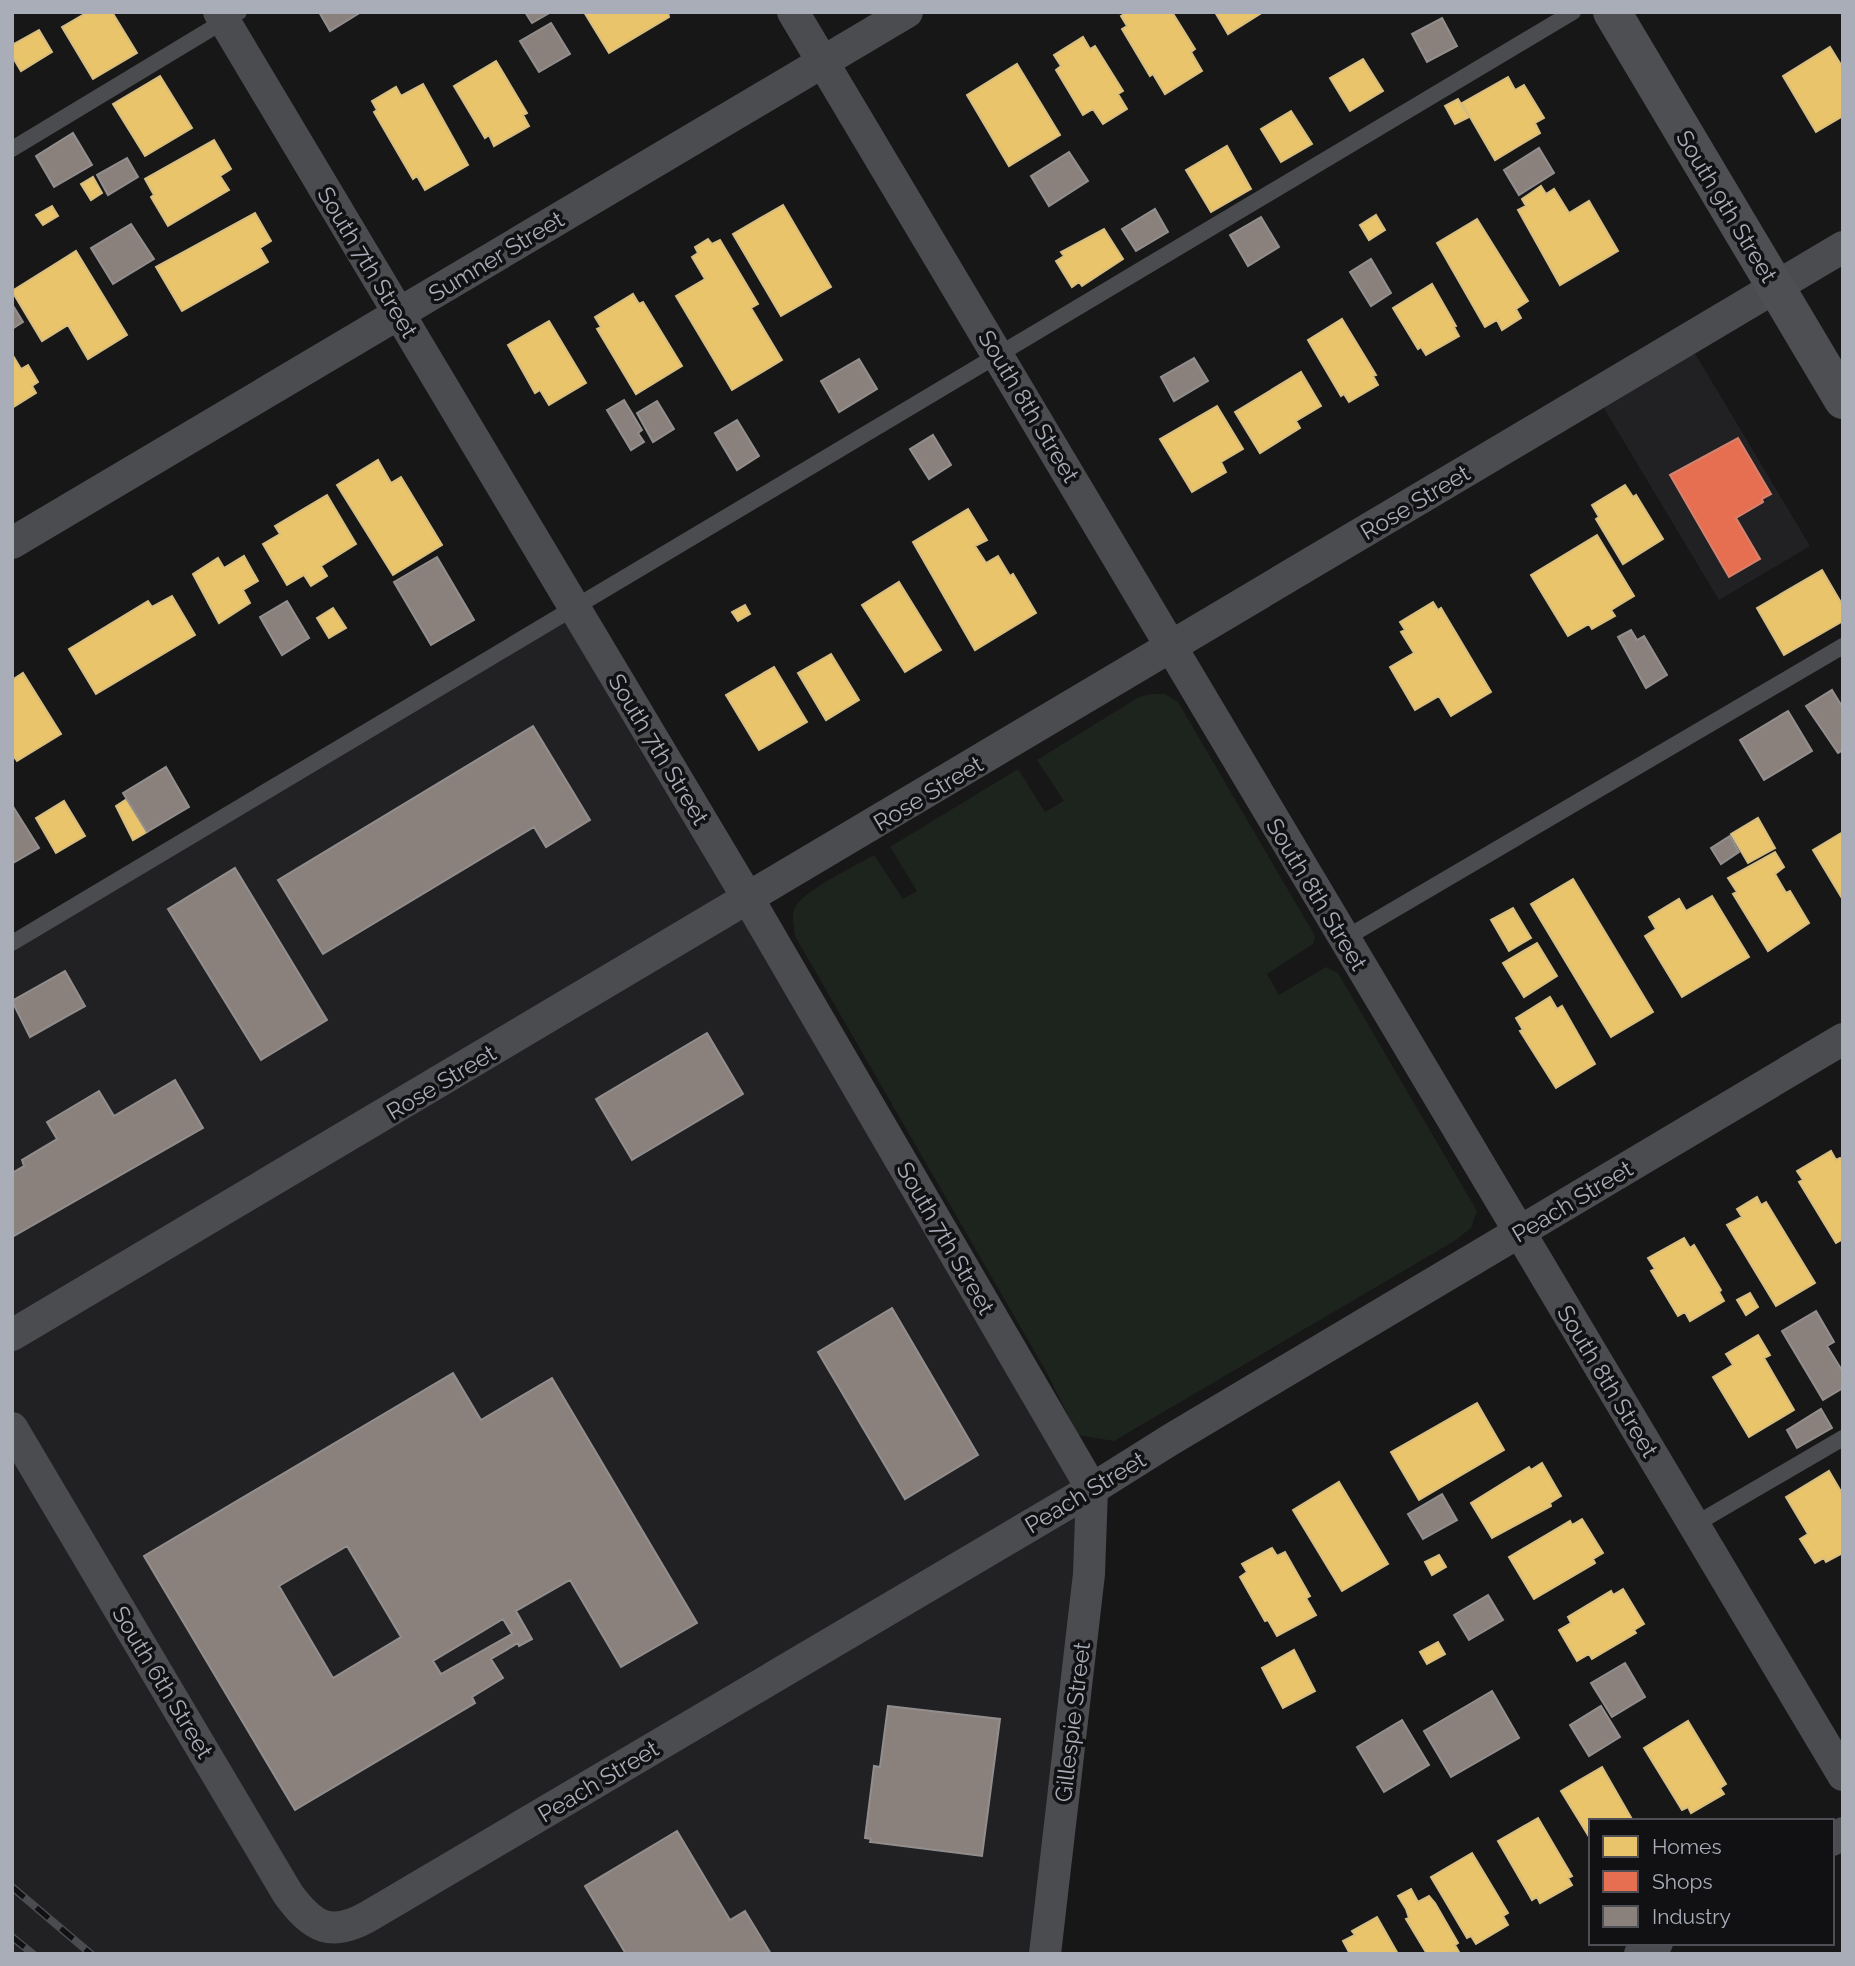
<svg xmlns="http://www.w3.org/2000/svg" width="1855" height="1966" viewBox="0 0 1855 1966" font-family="Raleway,sans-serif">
  <rect width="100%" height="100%" fill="#171717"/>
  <path fill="#212123" d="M 1687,340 L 1810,546 L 1719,600 L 1596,395 Z
    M 574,607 L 1092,1489 L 1045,1954 L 12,1954 L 12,943 Z"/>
  <path fill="#1d241e" d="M 1151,694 L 1165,694 L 1178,702 L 1315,936 L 1313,944 L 1267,974 L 1279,995 L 1326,967 L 1338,973 L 1477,1211 L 1471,1228 L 1456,1240 L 1114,1441 L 1078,1435 L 1047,1373 L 795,936 C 794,926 791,917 795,908 C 802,891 857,865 874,855 L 903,899 L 917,891 L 890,847 L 1018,769 L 1045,812 L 1064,801 L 1037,760 L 1139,697 Z"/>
  <path fill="#e9c46a" stroke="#d6bd81" stroke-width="2" d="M 88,12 L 112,12 L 137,53 L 93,79 L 62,27 Z
    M 584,12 L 668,12 L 669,17 L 609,53 Z
    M 1127,12 L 1172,12 L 1195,49 L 1191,52 L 1202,71 L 1165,94 L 1153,74 L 1150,76 L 1122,29 L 1127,26 L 1121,16 Z
    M 1215,12 L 1263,12 L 1228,34 Z
    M 39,30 L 52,52 L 21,71 L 12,56 L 12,45 Z
    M 1083,37 L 1090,49 L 1095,46 L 1123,91 L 1118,94 L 1127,109 L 1103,124 L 1093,109 L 1083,115 L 1056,70 L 1061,66 L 1054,55 Z
    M 1830,47 L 1843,68 L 1843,116 L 1816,132 L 1783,76 Z
    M 1363,59 L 1383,91 L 1350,111 L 1330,78 Z
    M 496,61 L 527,113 L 523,115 L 529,126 L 494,146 L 489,135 L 485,138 L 454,86 Z
    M 1017,64 L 1060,135 L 1009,166 L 967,95 Z
    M 160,76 L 192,128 L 145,156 L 113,104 Z
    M 1508,77 L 1515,90 L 1524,85 L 1544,118 L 1535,123 L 1540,133 L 1495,160 L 1462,103 Z
    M 423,84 L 468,165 L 425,190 L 417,176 L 413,179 L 374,112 L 377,110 L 372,101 L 396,87 L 401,96 Z
    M 1458,99 L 1469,117 L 1455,124 L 1445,106 Z
    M 1291,111 L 1312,144 L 1281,162 L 1261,129 Z
    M 214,140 L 231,169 L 220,176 L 229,190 L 168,226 L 151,197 L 154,195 L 145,179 Z
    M 1227,146 L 1251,189 L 1211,212 L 1186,170 Z
    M 93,177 L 102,193 L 91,200 L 81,184 Z
    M 1541,186 L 1546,194 L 1554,189 L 1569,213 L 1589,201 L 1618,251 L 1560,285 L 1518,210 L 1526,206 L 1522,199 Z
    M 783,205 L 831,287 L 781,316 L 733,234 Z
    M 52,206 L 58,216 L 43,225 L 36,215 Z
    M 255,213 L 271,241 L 260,248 L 268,262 L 182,311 L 156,267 Z
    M 1376,215 L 1385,230 L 1369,240 L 1360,225 Z
    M 1477,219 L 1528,301 L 1516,309 L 1521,318 L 1502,330 L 1497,320 L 1485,327 L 1437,243 Z
    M 1104,229 L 1123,259 L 1082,286 L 1079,282 L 1072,287 L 1056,261 L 1064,256 L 1061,252 Z
    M 708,239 L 712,244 L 720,240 L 758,304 L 751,308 L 782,360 L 732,390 L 676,296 L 705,279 L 692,257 L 698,253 L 695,247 Z
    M 76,251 L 127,335 L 88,359 L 68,325 L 42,341 L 12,291 Z
    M 1432,284 L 1456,326 L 1454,327 L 1459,336 L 1426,355 L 1421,347 L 1418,349 L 1393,308 Z
    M 633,294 L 639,304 L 643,302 L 682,366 L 636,394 L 597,329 L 601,327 L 595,317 Z
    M 1342,319 L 1376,375 L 1373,376 L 1378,385 L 1349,402 L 1344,394 L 1341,396 L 1308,340 Z
    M 549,321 L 586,383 L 549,405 L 540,390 L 535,393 L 508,345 Z
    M 12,354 L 21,369 L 28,365 L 38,382 L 32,386 L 36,393 L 12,408 Z
    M 1301,372 L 1321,406 L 1296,421 L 1300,428 L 1260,453 L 1235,412 Z
    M 1217,406 L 1243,449 L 1221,462 L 1226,472 L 1192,492 L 1160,439 Z
    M 378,460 L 391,483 L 401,477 L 442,545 L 393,575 L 337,485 Z
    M 1625,485 L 1633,497 L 1636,495 L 1663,539 L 1623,564 L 1596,519 L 1599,517 L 1592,505 Z
    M 327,495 L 356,544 L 321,566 L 327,576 L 311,586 L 304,575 L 287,585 L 263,544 L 280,534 L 275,526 Z
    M 968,509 L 987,540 L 975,546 L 986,563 L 998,556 L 1010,576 L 1013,574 L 1036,613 L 975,650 L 913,542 Z
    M 1597,535 L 1634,596 L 1611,610 L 1615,616 L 1592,629 L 1589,624 L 1568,636 L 1531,575 Z
    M 244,556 L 258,581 L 243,590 L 250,603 L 219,623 L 193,574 L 218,558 L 224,568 Z
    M 1822,570 L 1843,606 L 1843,621 L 1784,655 L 1757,608 Z
    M 899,582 L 941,650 L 905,672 L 862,605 Z
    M 172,596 L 195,635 L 96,694 L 69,649 L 148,601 L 152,607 Z
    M 1433,602 L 1438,610 L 1441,608 L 1491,692 L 1451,716 L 1439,696 L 1415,710 L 1390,667 L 1414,653 L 1401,632 L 1405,630 L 1400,622 Z
    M 745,605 L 750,614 L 738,621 L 732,612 Z
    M 333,608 L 346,628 L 329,638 L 317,618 Z
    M 831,654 L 859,700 L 826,720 L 798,673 Z
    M 774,667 L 807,722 L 759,750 L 726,695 Z
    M 23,673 L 61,734 L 17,761 L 12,754 L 12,680 Z
    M 127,799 L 147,832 L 133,840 L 116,806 Z
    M 64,801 L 85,836 L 56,853 L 36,818 Z
    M 1758,818 L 1775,848 L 1748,863 L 1731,834 Z
    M 1843,832 L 1843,900 L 1813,850 Z
    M 1775,852 L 1784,867 L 1775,874 L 1786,893 L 1790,891 L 1809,923 L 1768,951 L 1733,894 L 1737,892 L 1728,878 Z
    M 1573,879 L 1653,1012 L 1611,1037 L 1531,904 Z
    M 1712,896 L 1749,957 L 1682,997 L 1645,936 L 1656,929 L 1649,917 L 1679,899 L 1686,911 Z
    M 1513,908 L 1531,938 L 1509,951 L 1491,920 Z
    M 1537,943 L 1557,976 L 1524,997 L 1503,963 Z
    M 1550,997 L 1557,1009 L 1562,1006 L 1595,1064 L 1556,1088 L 1520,1031 L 1523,1030 L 1516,1018 Z
    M 1831,1151 L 1836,1160 L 1840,1158 L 1843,1163 L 1843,1239 L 1836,1243 L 1799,1182 L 1803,1180 L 1797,1171 Z
    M 1757,1197 L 1761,1205 L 1766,1202 L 1815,1283 L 1776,1306 L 1727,1225 L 1742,1217 L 1737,1209 Z
    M 1684,1238 L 1690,1248 L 1694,1245 L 1721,1290 L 1719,1292 L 1724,1301 L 1690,1321 L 1685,1312 L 1678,1316 L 1651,1271 L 1655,1269 L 1648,1258 Z
    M 1750,1293 L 1758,1307 L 1746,1315 L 1737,1300 Z
    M 1758,1335 L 1770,1355 L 1764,1358 L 1794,1410 L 1749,1437 L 1713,1377 L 1733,1365 L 1726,1354 Z
    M 1477,1403 L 1504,1450 L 1419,1500 L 1391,1452 Z
    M 1542,1463 L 1561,1496 L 1550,1503 L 1551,1506 L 1492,1538 L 1471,1503 L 1529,1467 L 1531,1470 Z
    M 1829,1471 L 1843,1495 L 1843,1553 L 1826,1562 L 1824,1558 L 1815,1563 L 1800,1539 L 1808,1534 L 1786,1497 Z
    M 1339,1482 L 1388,1564 L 1342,1591 L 1293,1510 Z
    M 1582,1519 L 1603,1553 L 1593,1559 L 1595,1563 L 1534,1599 L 1509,1557 L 1570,1521 L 1572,1525 Z
    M 1272,1548 L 1277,1556 L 1285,1552 L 1310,1596 L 1306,1598 L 1316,1615 L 1277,1636 L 1268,1620 L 1265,1621 L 1240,1577 L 1247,1572 L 1242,1564 Z
    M 1439,1555 L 1446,1567 L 1432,1575 L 1425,1562 Z
    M 1623,1589 L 1644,1624 L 1634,1630 L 1636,1633 L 1592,1659 L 1589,1654 L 1577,1661 L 1559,1630 L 1571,1623 L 1568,1617 L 1611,1591 L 1613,1595 Z
    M 1438,1642 L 1445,1654 L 1427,1664 L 1420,1652 Z
    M 1294,1650 L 1315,1691 L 1283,1708 L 1262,1668 Z
    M 1688,1721 L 1726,1784 L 1720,1788 L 1724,1794 L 1691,1813 L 1688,1807 L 1682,1810 L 1644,1748 Z
    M 1602,1767 L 1633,1821 L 1591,1821 L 1591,1840 L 1561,1791 Z
    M 1538,1818 L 1572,1876 L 1568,1878 L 1572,1885 L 1540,1903 L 1537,1897 L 1532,1900 L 1498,1841 Z
    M 1472,1853 L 1508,1913 L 1503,1916 L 1508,1925 L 1476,1944 L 1471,1936 L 1467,1938 L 1431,1877 Z
    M 1411,1889 L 1418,1902 L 1429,1896 L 1435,1903 L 1458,1943 L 1455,1945 L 1459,1952 L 1427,1954 L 1406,1919 L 1409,1918 L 1406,1909 L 1398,1896 Z
    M 1377,1917 L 1398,1954 L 1350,1954 L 1343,1941 L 1355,1935 L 1352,1931 Z"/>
  <path fill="#e76f51" stroke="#d48270" stroke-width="2" d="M 1738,438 L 1771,494 L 1762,499 L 1763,502 L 1736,518 L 1760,559 L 1729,577 L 1670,475 Z"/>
  <path fill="#8a817c" stroke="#938e8e" stroke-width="2" fill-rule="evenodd" d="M 319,12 L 361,12 L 330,31 Z
    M 525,12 L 551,12 L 532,23 Z
    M 1442,18 L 1457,46 L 1427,62 L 1412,34 Z
    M 551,23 L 570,54 L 539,72 L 520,41 Z
    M 73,133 L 92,165 L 54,187 L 36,156 Z
    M 1539,148 L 1554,173 L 1519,195 L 1504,170 Z
    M 1069,152 L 1088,181 L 1049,206 L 1031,176 Z
    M 127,158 L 138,177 L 108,195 L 97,175 Z
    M 1155,209 L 1168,232 L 1136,251 L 1122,229 Z
    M 1261,217 L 1279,247 L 1248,266 L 1230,235 Z
    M 131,224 L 154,259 L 113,284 L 91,248 Z
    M 1371,259 L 1391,293 L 1371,306 L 1350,272 Z
    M 12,304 L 23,322 L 12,329 Z
    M 1194,358 L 1208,381 L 1174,401 L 1161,377 Z
    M 859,359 L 877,389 L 839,412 L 821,381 Z
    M 624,400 L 642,430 L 638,433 L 644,442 L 631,450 L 607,410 Z
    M 657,401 L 674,429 L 653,442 L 637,413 Z
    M 737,420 L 759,456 L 737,470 L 715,433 Z
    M 933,435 L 951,465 L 929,479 L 910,449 Z
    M 437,557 L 474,620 L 431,645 L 394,582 Z
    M 287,601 L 309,638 L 282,655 L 260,617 Z
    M 1631,630 L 1637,640 L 1644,636 L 1667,675 L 1646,688 L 1618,637 Z
    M 1832,690 L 1843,708 L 1843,750 L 1838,753 L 1806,706 Z
    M 1788,711 L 1812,751 L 1764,780 L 1740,740 Z
    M 533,726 L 590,820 L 546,847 L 534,827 L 323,954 L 278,880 Z
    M 166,767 L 189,807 L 147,832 L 123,793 Z
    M 12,805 L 39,848 L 13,863 L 12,862 Z
    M 1730,836 L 1739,852 L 1721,864 L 1711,848 Z
    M 235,868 L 327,1020 L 261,1060 L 168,909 Z
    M 65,971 L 85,1006 L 30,1037 L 12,1001 Z
    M 707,1033 L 743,1094 L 632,1160 L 596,1099 Z
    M 175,1080 L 203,1128 L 12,1237 L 12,1173 L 24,1166 L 22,1160 L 57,1139 L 47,1122 L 99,1091 L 114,1116 Z
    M 892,1308 L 978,1455 L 905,1499 L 818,1352 Z
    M 1816,1311 L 1834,1342 L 1827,1346 L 1843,1372 L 1843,1388 L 1823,1400 L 1782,1331 Z
    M 453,1373 L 481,1420 L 552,1378 L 697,1623 L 621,1667 L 570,1580 L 516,1611 L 532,1639 L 519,1646 L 518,1643 L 491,1659 L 503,1678 L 472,1697 L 475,1703 L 295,1810 L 144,1556 ZM 347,1546 L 401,1637 L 333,1678 L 279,1586 ZM 503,1619 L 512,1634 L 441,1674 L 433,1661 Z
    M 1821,1409 L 1832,1428 L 1797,1448 L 1787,1430 Z
    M 1442,1494 L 1457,1520 L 1423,1539 L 1408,1514 Z
    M 1488,1595 L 1503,1620 L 1469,1640 L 1454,1615 Z
    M 1625,1663 L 1645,1697 L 1612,1717 L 1591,1683 Z
    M 1492,1691 L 1519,1738 L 1451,1777 L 1424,1731 Z
    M 888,1706 L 1000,1719 L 982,1856 L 870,1842 L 871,1839 L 865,1838 L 874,1766 L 880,1767 Z
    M 1601,1706 L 1620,1737 L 1589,1756 L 1570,1725 Z
    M 1402,1720 L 1429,1765 L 1384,1792 L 1357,1747 Z
    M 677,1831 L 730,1920 L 745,1911 L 771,1954 L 626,1954 L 585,1886 Z"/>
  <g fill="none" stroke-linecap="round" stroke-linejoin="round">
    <path stroke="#4b4c50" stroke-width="16" d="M 12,149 L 239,12
      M 1344,939 L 1843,646
      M 12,943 L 1573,12
      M 1694,1525 L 1843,1438"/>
    <path stroke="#4b4c50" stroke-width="32" d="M 219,12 L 749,900 L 1092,1489
      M 793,12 L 1843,1775
      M 12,543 L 907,12
      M 12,1335 L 1843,247
      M 12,1428 L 288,1894 C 313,1928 331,1938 369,1916 L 1092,1489 L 1170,1440 L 1843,1039
      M 1832,1840 L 1843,1833
      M 1045,1954 L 1089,1574 L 1092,1489
      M 1640,1954 L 1657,1943"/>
    <path stroke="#4d4f52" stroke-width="38" d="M 1612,12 L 1843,400"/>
    <g stroke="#4b4c4f" stroke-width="8">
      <path id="rail" d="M 12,1887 L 91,1954
        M 12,1937 L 33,1954"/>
    </g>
    <use href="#rail" stroke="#111113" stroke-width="5" stroke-dasharray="16" stroke-linecap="butt"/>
  </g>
  <g text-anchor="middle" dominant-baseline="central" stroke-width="7" stroke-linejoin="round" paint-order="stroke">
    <g font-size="23" fill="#a8adb8" stroke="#111113">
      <text transform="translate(1727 206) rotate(59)">South 9th Street</text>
      <text transform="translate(496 256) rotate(-31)">Sumner Street</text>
      <text transform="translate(368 262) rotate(59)">South 7th Street</text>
      <text transform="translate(1029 406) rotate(59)">South 8th Street</text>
      <text transform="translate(1415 502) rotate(-31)">Rose Street</text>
      <text transform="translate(659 749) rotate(59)">South 7th Street</text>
      <text transform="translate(928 793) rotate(-31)">Rose Street</text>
      <text transform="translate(1317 894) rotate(59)">South 8th Street</text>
      <text transform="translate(441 1082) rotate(-31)">Rose Street</text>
      <text transform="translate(1572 1201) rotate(-31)">Peach Street</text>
      <text transform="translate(946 1238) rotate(60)">South 7th Street</text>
      <text transform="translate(1608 1381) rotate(59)">South 8th Street</text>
      <text transform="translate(1085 1492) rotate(-31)">Peach Street</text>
      <text transform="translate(163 1682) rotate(59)">South 6th Street</text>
      <text transform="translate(1072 1722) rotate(-83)">Gillespie Street</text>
      <text transform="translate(598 1781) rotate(-31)">Peach Street</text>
    </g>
  </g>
  <rect width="1855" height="1966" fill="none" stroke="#a8adb8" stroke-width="28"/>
  <rect x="1589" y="1819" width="245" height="126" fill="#111113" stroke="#4d4f55" stroke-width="2"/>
  <rect x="1603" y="1836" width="35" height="21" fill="#e9c46a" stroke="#4d4f55" stroke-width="2"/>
  <text x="1652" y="1854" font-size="21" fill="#a8adb8">Homes</text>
  <rect x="1603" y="1871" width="35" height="21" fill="#e76f51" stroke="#4d4f55" stroke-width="2"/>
  <text x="1652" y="1889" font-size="21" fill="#a8adb8">Shops</text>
  <rect x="1603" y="1906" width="35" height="21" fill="#8a817c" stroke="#4d4f55" stroke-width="2"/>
  <text x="1652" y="1924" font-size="21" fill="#a8adb8">Industry</text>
</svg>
